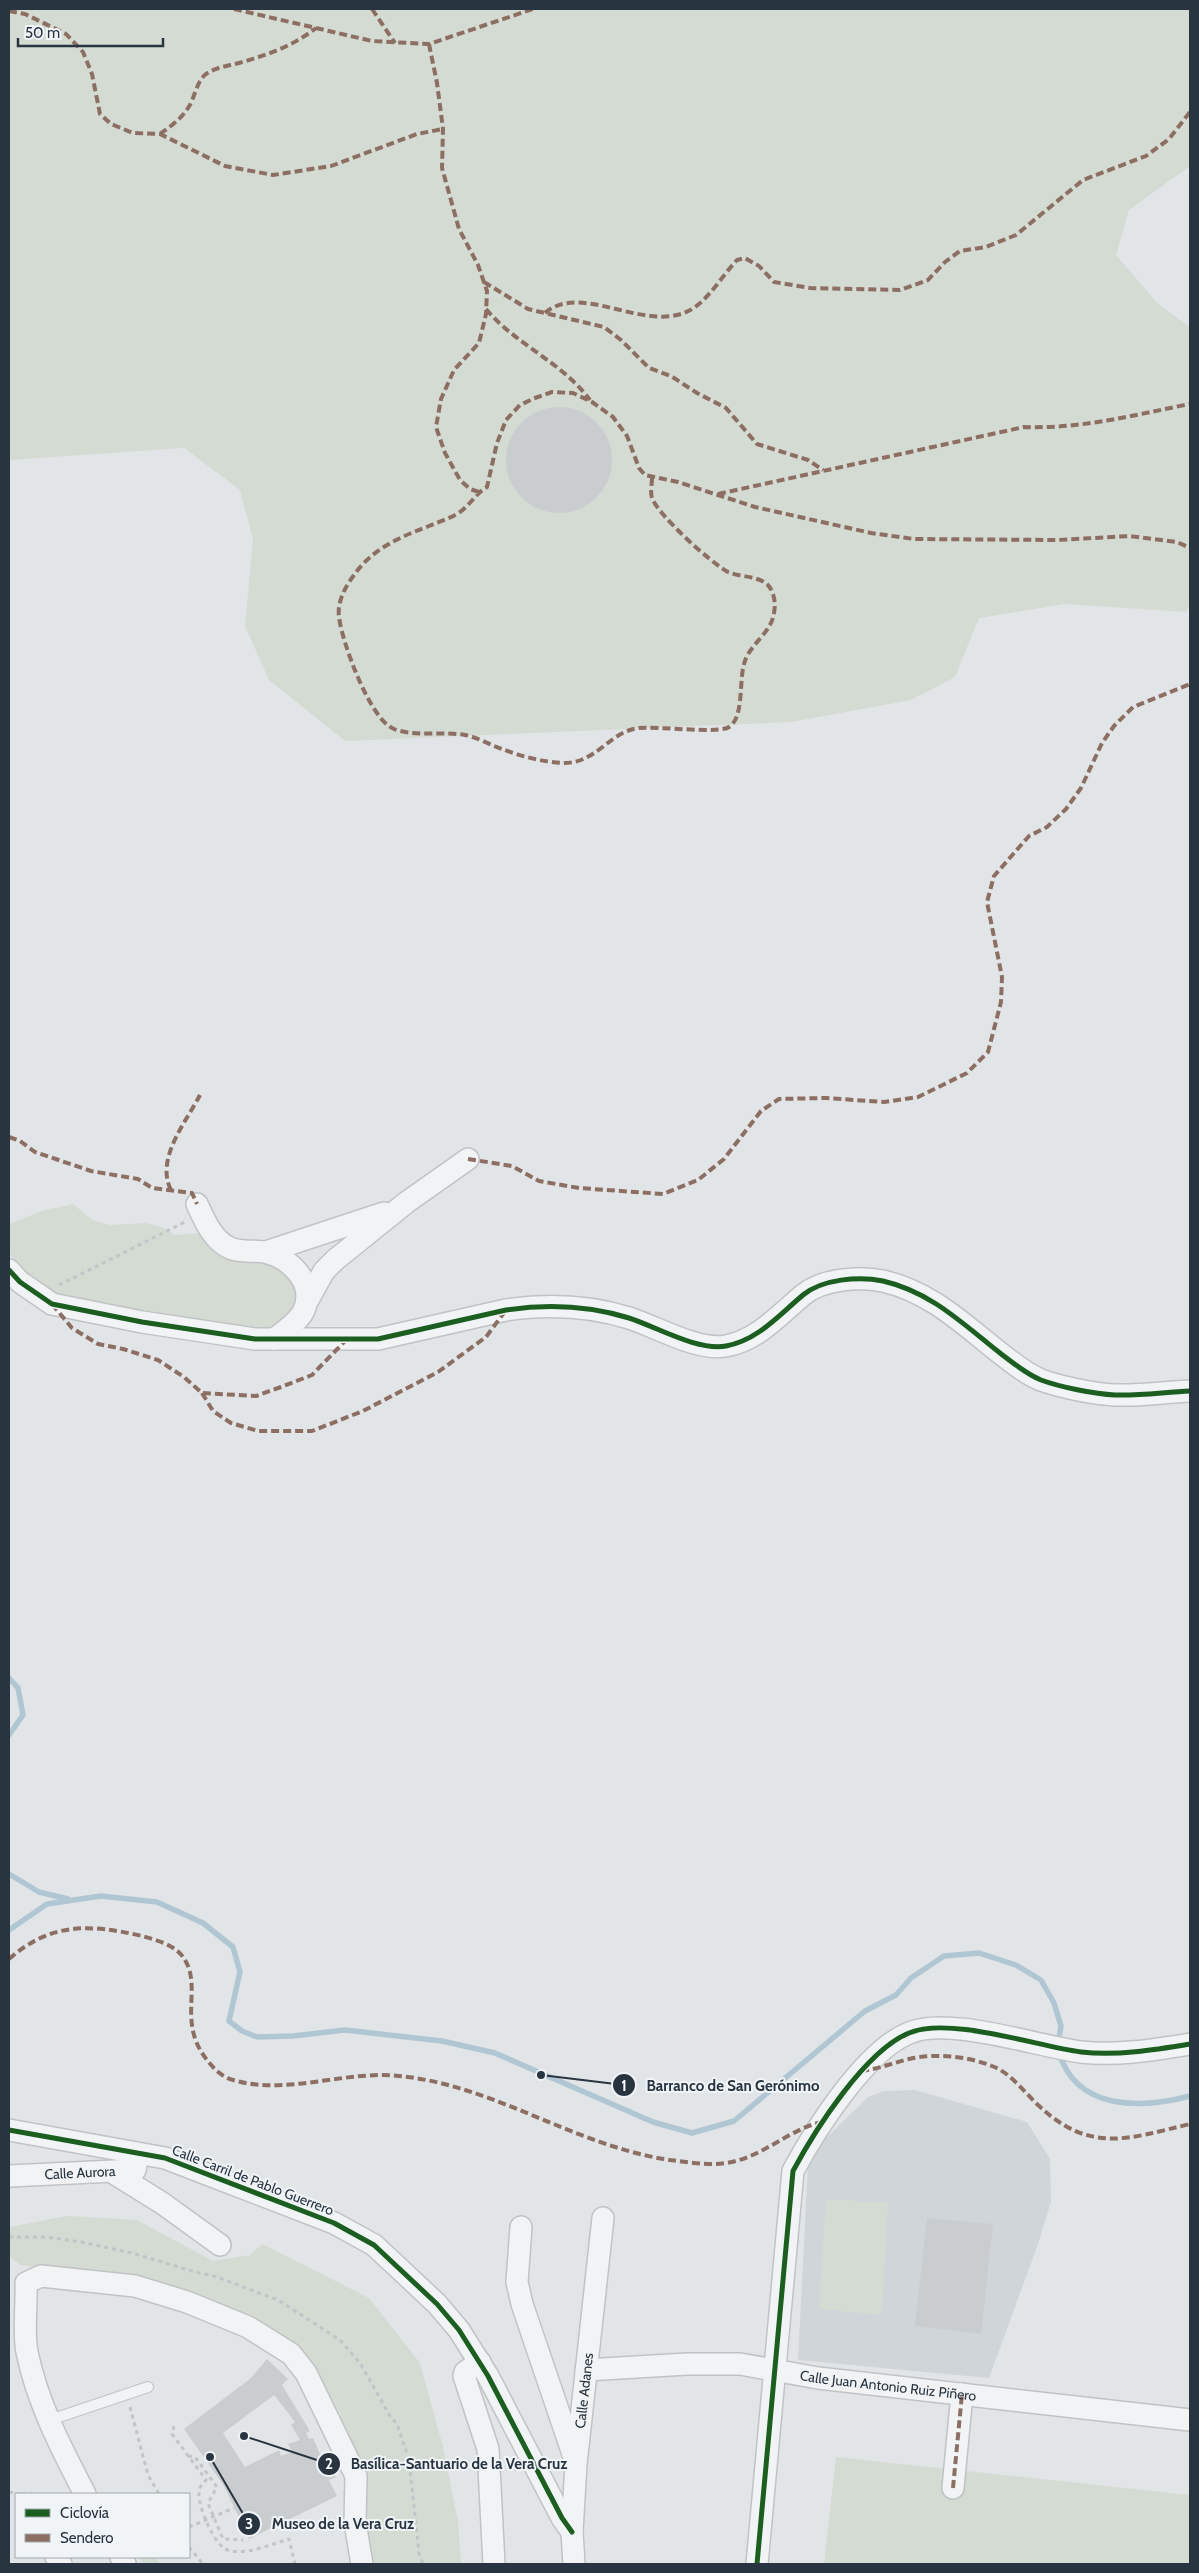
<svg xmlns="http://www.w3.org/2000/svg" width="1199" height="2573" viewBox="0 0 1199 2573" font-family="Cabin,sans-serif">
  <rect width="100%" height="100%" fill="#e2e5e7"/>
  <path fill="#d0d5da" d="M 915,2090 L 1027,2122 L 1050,2159 L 1051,2202 L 1037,2247 L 989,2378 L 798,2360 L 808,2166 L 816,2148 L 868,2097 L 884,2091 Z"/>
  <path fill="#d4dbd2" d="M 9,9 L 1190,9 L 1190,166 L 1129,210 L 1116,255 L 1158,304 L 1190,327 L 1190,605 L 1186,612 L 1065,604 L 979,618 L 955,677 L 911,700 L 791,722 L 345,741 L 269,680 L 245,626 L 253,539 L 240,490 L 184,448 L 9,460 Z
    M 73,1204 L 94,1221 L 110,1225 L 146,1223 L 161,1227 L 175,1235 L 203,1233 L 223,1258 L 272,1263 L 293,1279 L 298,1301 C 291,1313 286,1323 272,1327 C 239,1339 73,1304 41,1286 C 28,1278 18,1264 9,1253 L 9,1224 L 42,1211 Z
    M 826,2199 L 888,2203 L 882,2315 L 819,2309 Z
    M 67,2216 L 137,2220 L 213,2261 L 250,2255 L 262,2244 L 369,2298 L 420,2363 L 443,2447 L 458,2522 L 461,2564 L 370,2564 L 340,2413 L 307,2357 L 260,2327 L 140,2281 L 20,2265 L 9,2256 L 9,2227 Z
    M 836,2457 L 1190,2495 L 1190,2564 L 824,2564 Z
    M 139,2557 L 156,2557 L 160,2564 L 144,2564 Z"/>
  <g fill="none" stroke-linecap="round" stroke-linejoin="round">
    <path stroke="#b0c6d3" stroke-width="5.5" d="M 9,1678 L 18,1688 L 23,1715 L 9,1735
      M 9,1874 L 39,1892 L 68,1899
      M 9,1930 L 47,1904 L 101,1896 L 157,1902 L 203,1923 L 233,1947 L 240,1972 L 229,2021 L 242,2031 L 257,2037 L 293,2036 L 345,2030 L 442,2041 L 495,2053 L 653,2122 L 692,2133 L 734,2121 L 865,2011 L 896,1995 L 911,1978 L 944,1956 L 979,1953 L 1016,1965 L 1041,1980 L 1054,2003 L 1061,2026 L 1058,2043
      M 1059,2052 C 1076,2111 1141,2109 1190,2096"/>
  </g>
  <path fill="#cacdcf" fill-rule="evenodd" d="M506 460a53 53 0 1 1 106 0a53 53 0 1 1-106 0Z
    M 927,2218 L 993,2224 L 981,2334 L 915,2326 Z
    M 267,2359 L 288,2379 L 282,2385 L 310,2431 L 306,2433 L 309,2439 L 313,2438 L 320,2454 L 326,2453 L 336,2477 L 329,2480 L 337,2496 L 249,2539 L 224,2486 L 184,2429 L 251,2378 ZM 274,2395 L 295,2422 L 291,2425 L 300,2440 L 288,2444 L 292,2452 L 281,2456 L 279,2450 L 245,2467 L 223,2433 Z"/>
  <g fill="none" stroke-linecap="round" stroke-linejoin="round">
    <g stroke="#c0c3c5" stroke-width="12">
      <path id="lane" d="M 50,2420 L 148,2387"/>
    </g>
    <g stroke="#c0c3c5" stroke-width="24">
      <g id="street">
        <path d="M 197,1204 C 204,1219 212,1239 228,1247 C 238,1253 253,1250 265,1252 C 292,1258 318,1286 302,1314 C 295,1324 284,1332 274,1339"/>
        <path d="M 266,1252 L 384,1213"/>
        <path d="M 9,1270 L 20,1282 L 52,1304 L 142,1322 L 255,1339 L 378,1339 L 506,1310 C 546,1304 590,1306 629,1318 C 657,1327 697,1351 726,1346 C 758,1340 779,1315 803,1295 C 822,1279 859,1276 883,1281 C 931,1292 963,1324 1000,1353 C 1013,1363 1026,1374 1041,1380 C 1060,1387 1094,1394 1115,1395 C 1140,1396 1165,1392 1190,1391"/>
        <path d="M 308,1300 L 324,1271 L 335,1260 L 407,1202 L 468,1159"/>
        <path d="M 9,2130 L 165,2158 L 334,2223 L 374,2245 L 437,2304 L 459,2330 L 488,2376 L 562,2518 L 572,2532"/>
        <path d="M 112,2172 L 162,2203 L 220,2245"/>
        <path id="s1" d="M 9,2176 L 135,2170 L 138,2154"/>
        <path d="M 521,2227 L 517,2282 L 522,2304 L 574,2457"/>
        <path d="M 480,2362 L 465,2372 L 464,2376 L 488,2449 L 494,2564"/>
        <path id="s2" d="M 586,2370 L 687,2364 L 740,2364 L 818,2378 L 1190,2420"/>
        <path d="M 953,2488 L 962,2394"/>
        <path d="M 85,2494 C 62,2450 37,2402 27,2352 C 23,2334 27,2303 26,2283 L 41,2276 L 135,2286 L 187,2302 L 248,2327 L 291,2354 L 306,2373 L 356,2476 L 355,2523 L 362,2564"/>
        <path d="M 56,2557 L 61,2564"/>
        <path d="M 121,2557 L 125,2564"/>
        <path id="s3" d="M 574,2564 L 572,2532 L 576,2464 L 603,2218"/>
        <path d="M 757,2564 L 793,2171 C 815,2130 865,2051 909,2033 C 949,2016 1036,2046 1081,2052 C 1117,2056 1154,2050 1190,2044"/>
      </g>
    </g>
    <path stroke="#c1c5c7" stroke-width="3" stroke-dasharray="4 4" stroke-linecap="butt" d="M 59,1285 L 185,1222
      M 9,2237 L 46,2237 L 81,2242 L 132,2253 L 195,2272 L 214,2276 L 278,2300 L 340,2340 L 360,2363 L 390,2416 L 397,2424 L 409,2460 L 419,2553 L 423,2564
      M 130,2407 L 148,2475 L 159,2494
      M 174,2426 L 172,2434 L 206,2480 C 202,2484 199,2487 199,2493 C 198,2506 214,2546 228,2550 C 245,2556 272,2544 289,2539 L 295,2564
      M 188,2456 L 195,2457 L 217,2487 L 208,2503 L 223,2539 L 243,2540
      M 9,2492 L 20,2494
      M 22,2494 L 32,2494
      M 189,2527 L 234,2508
      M 189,2547 L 203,2564"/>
    <use href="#lane" stroke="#f1f3f4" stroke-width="10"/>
    <use href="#street" stroke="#f1f3f4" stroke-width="21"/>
    <path stroke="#8d6e63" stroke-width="4" stroke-dasharray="8 4" stroke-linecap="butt" d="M 234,9 L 372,41 L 429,44 L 533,9
      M 372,9 L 395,43
      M 9,11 L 25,14 L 66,34 L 83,52 L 92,74 L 100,114 L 111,124 L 133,133 L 160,134 L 225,166 L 273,175 L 331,166 L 417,134 L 443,129
      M 429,44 L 437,83 L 443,129 L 442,168 L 459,229 L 478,265 L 487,291 L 486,314 L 479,343 L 454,370 L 441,399 L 436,427 L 445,453 L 460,480 L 470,489 L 479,492
      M 160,134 C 170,127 181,119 188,108 C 195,98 196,82 206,74 C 216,67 228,66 239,63 C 267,55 293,46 316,28
      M 484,282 L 528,309 L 604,327 L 621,340 L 649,368 L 671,376 L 697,393 L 726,408 L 757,444 L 808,460 L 823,470
      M 486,309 C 516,345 562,362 590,400
      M 545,313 C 584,279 655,342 699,304 C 713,292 724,274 737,260 L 745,258 L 759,266 L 774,282 L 810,288 L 900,290 L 928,280 L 945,262 L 960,251 L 986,247 L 1016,235 L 1083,180 L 1146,156 L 1169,139 L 1190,112
      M 652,478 C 652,484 650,492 652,498 C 658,515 711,563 728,572 C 740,577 757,576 767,584 C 774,591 776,603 774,613 C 771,634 749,644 744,664 C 739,681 744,718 729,727 C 719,734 657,726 639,728 C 608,732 597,764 562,763 C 543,762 520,756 502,749 C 490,745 477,737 465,735 C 442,731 415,737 394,729 C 370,720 342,642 339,617 C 337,602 345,587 354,575 C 372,549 400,537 429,526 C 438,522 448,519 457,514 C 469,507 475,494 487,487 L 497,443 L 506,420 L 520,405 L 535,398 L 552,392 L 573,393 L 592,402 L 613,417 L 627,436 L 639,468 L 645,475 L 678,482 L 755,507 L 871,533 L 914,539 L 1057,540 L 1130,536 L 1177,542 L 1190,548
      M 718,494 L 1024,427 C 1083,429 1133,415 1190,404
      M 9,1137 L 20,1141 L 35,1152 L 91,1171 L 138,1179 L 152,1188 L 192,1193 L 197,1204
      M 468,1159 L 512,1166 L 539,1181 L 579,1188 L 663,1194 L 698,1180 L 724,1159 L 761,1111 L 779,1099 L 826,1098 L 884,1102 L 918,1097 L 967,1073 L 988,1052 L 1001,1002 L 1002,977 L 987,902 L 994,876 L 1029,836 L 1047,827 L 1066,809 L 1081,788 L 1102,743 L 1114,726 L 1133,707 L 1190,684
      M 171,1190 C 155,1159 186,1122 200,1095
      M 52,1304 L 72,1328 L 98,1344 L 123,1349 L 158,1360 L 184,1377 L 202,1393 L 256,1396 L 281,1387 L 312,1375 L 346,1340
      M 202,1393 L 213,1411 L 231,1423 L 258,1431 L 312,1431 L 363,1411 L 438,1372 L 486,1337 L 506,1310
      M 9,1959 C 51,1922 90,1924 142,1936 C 156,1940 175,1945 183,1957 C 204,1986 176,2021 207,2060 C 214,2069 222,2077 233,2080 C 287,2096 344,2070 399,2076 C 494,2085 575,2146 670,2160 C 688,2162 708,2166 726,2163 C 762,2158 789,2129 822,2122
      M 861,2071 C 878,2069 893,2063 909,2059 C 935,2053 967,2056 992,2066 C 1011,2073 1024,2092 1038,2105 C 1090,2154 1127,2139 1190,2124
      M 953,2488 L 962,2394"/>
    <g stroke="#f0f4f7" stroke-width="8">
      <path id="cycleway" d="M 9,1270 L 20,1282 L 52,1304 L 142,1322 L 255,1339 L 378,1339 L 506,1310 C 546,1304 590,1306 629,1318 C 657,1327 697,1351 726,1346 C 758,1340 779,1315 803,1295 C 822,1279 859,1276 883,1281 C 931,1292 963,1324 1000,1353 C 1013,1363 1026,1374 1041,1380 C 1060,1387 1094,1394 1115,1395 C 1140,1396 1165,1392 1190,1391
        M 9,2130 L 165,2158 L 334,2223 L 374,2245 L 437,2304 L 459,2330 L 488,2376 L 562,2518 L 572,2532
        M 757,2564 L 793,2171 C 815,2130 865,2051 909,2033 C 949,2016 1036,2046 1081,2052 C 1117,2056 1154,2050 1190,2044"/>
    </g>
    <use href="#cycleway" stroke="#1b5e20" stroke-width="5"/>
  </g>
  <g text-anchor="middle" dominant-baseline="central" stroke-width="4" stroke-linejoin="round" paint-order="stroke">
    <g font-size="14" fill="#283541" stroke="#f0f4f7">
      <text stroke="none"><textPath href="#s1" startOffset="71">Calle Aurora</textPath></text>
      <text transform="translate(253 2180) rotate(21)">Calle Carril de Pablo Guerrero</text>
      <text stroke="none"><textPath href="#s2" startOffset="304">Calle Juan Antonio Ruiz Piñero</textPath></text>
      <text stroke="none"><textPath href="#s3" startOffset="174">Calle Adanes</textPath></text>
    </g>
  </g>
  <path fill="none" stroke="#283541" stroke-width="2" d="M541 2075L624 2085M244 2436L329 2464M210 2457L249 2524"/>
  <g fill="#283541" stroke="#f0f4f7" stroke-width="2">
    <circle cx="541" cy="2075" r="5"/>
    <circle cx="244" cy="2436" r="5"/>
    <circle cx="210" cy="2457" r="5"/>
    <circle cx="624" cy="2085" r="12"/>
    <circle cx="329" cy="2464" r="12"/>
    <circle cx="249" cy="2524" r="12"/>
  </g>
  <g font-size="15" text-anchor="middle" font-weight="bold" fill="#fff">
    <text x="624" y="2091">1</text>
    <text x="329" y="2469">2</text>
    <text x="249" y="2529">3</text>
  </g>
  <g font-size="15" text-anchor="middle" font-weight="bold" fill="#283541" stroke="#f0f4f7" stroke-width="4" stroke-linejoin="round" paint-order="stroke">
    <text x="733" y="2091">Barranco de San Gerónimo</text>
    <text x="459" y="2469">Basílica-Santuario de la Vera Cruz</text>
    <text x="343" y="2529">Museo de la Vera Cruz</text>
  </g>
  <rect width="1199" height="2573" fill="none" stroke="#283541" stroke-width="20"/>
  <rect x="15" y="2493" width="175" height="65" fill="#f0f4f7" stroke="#a0a8ae"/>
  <rect x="25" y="2509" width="25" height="8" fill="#1b5e20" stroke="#a0a8ae"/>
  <text x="60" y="2518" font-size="15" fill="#283541">Ciclovía</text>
  <rect x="25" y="2534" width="25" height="8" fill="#8d6e63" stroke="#a0a8ae"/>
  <text x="60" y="2543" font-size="15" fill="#283541">Sendero</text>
  <path d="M18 38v8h145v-8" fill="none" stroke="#283541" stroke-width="2.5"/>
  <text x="25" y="38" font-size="15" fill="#283541" stroke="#f0f4f7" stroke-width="4" paint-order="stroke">50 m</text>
</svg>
